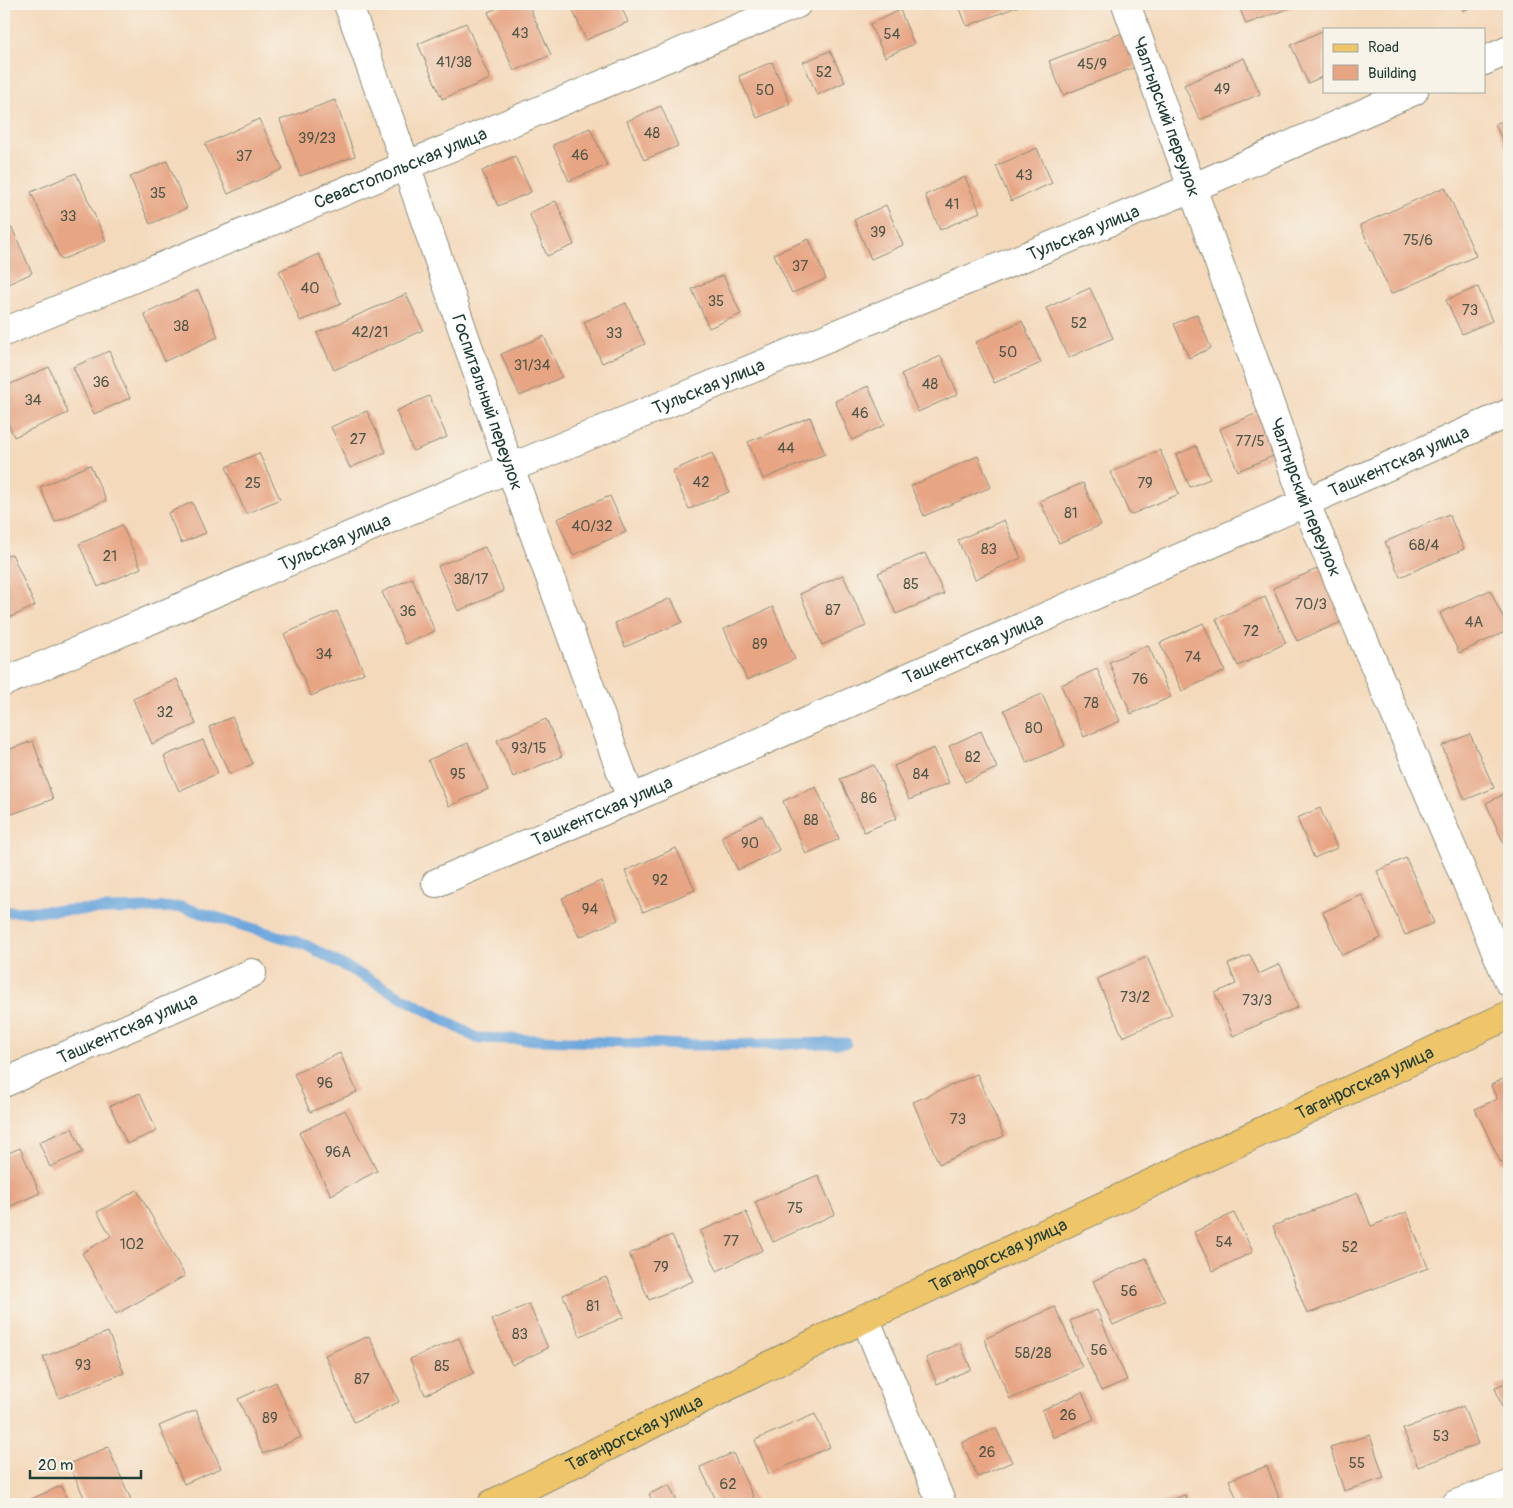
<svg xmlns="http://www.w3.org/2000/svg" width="1513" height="1508" viewBox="0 0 1513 1508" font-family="Pangolin,sans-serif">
  <rect width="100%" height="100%" fill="#f7f3e8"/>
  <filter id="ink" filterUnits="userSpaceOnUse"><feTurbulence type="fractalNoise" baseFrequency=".02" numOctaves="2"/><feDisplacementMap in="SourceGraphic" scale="10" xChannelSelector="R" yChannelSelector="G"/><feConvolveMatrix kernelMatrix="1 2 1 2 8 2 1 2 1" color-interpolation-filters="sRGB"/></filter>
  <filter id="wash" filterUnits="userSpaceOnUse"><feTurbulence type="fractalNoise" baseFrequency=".0096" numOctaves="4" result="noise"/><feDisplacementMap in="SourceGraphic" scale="20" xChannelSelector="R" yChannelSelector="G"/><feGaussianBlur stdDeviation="1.12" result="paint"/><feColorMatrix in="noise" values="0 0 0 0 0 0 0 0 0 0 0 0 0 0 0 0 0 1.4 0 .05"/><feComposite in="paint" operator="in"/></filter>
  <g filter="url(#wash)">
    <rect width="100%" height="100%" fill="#f4d9bb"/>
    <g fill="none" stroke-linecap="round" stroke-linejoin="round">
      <path stroke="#6da7dd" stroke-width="11" d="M 4,912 L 182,907 L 304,944 L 477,1038 L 691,1045 L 846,1043"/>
    </g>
    <g id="blocks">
      <path fill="#e7a584" d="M 507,4 L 528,4 L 551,55 L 514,71 L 488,12 Z
        M 570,4 L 620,4 L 628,22 L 586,40 Z
        M 958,4 L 1024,4 L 967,26 Z
        M 1238,4 L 1301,4 L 1246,24 Z
        M 1460,4 L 1479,4 L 1463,11 Z
        M 900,10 L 914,44 L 885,57 L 870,24 Z
        M 466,23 L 490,79 L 442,99 L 418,44 Z
        M 1324,30 L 1324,76 L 1308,83 L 1291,45 Z
        M 1122,33 L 1135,67 L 1063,95 L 1049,61 Z
        M 830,51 L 845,82 L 817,95 L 803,62 Z
        M 1244,58 L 1260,94 L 1200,120 L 1184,85 Z
        M 772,62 L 790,104 L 757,118 L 739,76 Z
        M 335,100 L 355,156 L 300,176 L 280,120 Z
        M 661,106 L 678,146 L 644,160 L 627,121 Z
        M 1509,118 L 1509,155 L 1495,124 Z
        M 259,119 L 283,169 L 228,194 L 205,144 Z
        M 590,128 L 607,165 L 569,181 L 553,145 Z
        M 1037,148 L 1052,183 L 1011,201 L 996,166 Z
        M 515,156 L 531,192 L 498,206 L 482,171 Z
        M 167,161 L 187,208 L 150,224 L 130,177 Z
        M 76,173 L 106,241 L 61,260 L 31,192 Z
        M 965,177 L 980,212 L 940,230 L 925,195 Z
        M 1445,187 L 1476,256 L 1391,294 L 1360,225 Z
        M 556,201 L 574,245 L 547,256 L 529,213 Z
        M 886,205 L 903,245 L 871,259 L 854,220 Z
        M 12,228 L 32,273 L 4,286 L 4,231 Z
        M 809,239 L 826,279 L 792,293 L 774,254 Z
        M 319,254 L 341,304 L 300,321 L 279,271 Z
        M 723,275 L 741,314 L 709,328 L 692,289 Z
        M 1478,287 L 1492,321 L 1462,334 L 1446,300 Z
        M 1090,288 L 1113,338 L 1068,358 L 1046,308 Z
        M 198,290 L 218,337 L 165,361 L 144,314 Z
        M 406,294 L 423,330 L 334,370 L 317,333 Z
        M 626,303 L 645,344 L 602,363 L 584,322 Z
        M 1197,314 L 1211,348 L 1189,358 L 1174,324 Z
        M 1022,321 L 1041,363 L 994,383 L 976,342 Z
        M 544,336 L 562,377 L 520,396 L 501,354 Z
        M 109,351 L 130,398 L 94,414 L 73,367 Z
        M 941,356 L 958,394 L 918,412 L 901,374 Z
        M 49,367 L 68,413 L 14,437 L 4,413 L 4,387 Z
        M 868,386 L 885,425 L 852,440 L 835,401 Z
        M 429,396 L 447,437 L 413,451 L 396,411 Z
        M 367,411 L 386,452 L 350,468 L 331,427 Z
        M 1262,411 L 1280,453 L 1238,471 L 1220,429 Z
        M 810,417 L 825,454 L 763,479 L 748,442 Z
        M 1196,446 L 1210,479 L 1190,487 L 1176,455 Z
        M 1160,450 L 1179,494 L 1130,515 L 1111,472 Z
        M 259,453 L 280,499 L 246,514 L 226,467 Z
        M 712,453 L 729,492 L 689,509 L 672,471 Z
        M 978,456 L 991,487 L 924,516 L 911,486 Z
        M 90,465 L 106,500 L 55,522 L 40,487 Z
        M 1083,483 L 1101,525 L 1059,543 L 1040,501 Z
        M 610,496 L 626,532 L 573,555 L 557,519 Z
        M 192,502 L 206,533 L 181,543 L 168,513 Z
        M 1449,514 L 1464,549 L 1400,577 L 1385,542 Z
        M 1004,520 L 1021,558 L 975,579 L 958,540 Z
        M 122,525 L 141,568 L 98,587 L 79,544 Z
        M 485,547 L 504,591 L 458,611 L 438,566 Z
        M 925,553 L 944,594 L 896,614 L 878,573 Z
        M 12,554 L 35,606 L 4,620 L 4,557 Z
        M 1324,566 L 1348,619 L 1297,641 L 1273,588 Z
        M 843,575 L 866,626 L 822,645 L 800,594 Z
        M 412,578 L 435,631 L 405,644 L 382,592 Z
        M 1490,590 L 1509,630 L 1459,653 L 1440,613 Z
        M 1265,597 L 1286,643 L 1238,666 L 1216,619 Z
        M 671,598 L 682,622 L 625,647 L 615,623 Z
        M 773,607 L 795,659 L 747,680 L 724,629 Z
        M 337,611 L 364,673 L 311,696 L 284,634 Z
        M 1203,623 L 1225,671 L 1182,691 L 1160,643 Z
        M 1148,645 L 1171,697 L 1131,714 L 1109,662 Z
        M 1097,669 L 1120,721 L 1084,737 L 1061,685 Z
        M 177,679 L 196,724 L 152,744 L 133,699 Z
        M 1042,694 L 1065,746 L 1027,763 L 1004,710 Z
        M 232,717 L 253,764 L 229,774 L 209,727 Z
        M 546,719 L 562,756 L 513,777 L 497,740 Z
        M 981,731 L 997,768 L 965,782 L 949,746 Z
        M 1470,734 L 1494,788 L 1465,800 L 1442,746 Z
        M 203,740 L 218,773 L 179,791 L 164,756 Z
        M 33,741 L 53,799 L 7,816 L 4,806 L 4,751 Z
        M 468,743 L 488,789 L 449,806 L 428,760 Z
        M 934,748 L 949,783 L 909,800 L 894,766 Z
        M 874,765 L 897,818 L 864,832 L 840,779 Z
        M 816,787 L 839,839 L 806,854 L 783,801 Z
        M 1509,792 L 1509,856 L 1486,803 Z
        M 1320,808 L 1337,848 L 1314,858 L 1297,818 Z
        M 762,816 L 779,850 L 738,870 L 721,837 Z
        M 676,848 L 695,890 L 643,912 L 625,871 Z
        M 1406,858 L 1434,923 L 1405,935 L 1377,871 Z
        M 601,881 L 618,920 L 579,937 L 562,898 Z
        M 1362,895 L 1381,938 L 1342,955 L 1323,912 Z
        M 1250,955 L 1259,974 L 1280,964 L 1298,1007 L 1233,1036 L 1215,993 L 1236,984 L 1228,964 Z
        M 1147,957 L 1172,1015 L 1123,1037 L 1097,979 Z
        M 340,1053 L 357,1092 L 310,1112 L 294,1074 Z
        M 977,1074 L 1004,1136 L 939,1164 L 913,1102 Z
        M 1509,1076 L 1509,1159 L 1501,1163 L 1475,1109 L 1497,1099 L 1491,1085 Z
        M 140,1093 L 157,1131 L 127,1144 L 110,1106 Z
        M 345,1110 L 377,1171 L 331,1195 L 299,1133 Z
        M 72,1128 L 83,1152 L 50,1167 L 39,1142 Z
        M 20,1148 L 40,1193 L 4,1209 L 4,1155 Z
        M 818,1175 L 835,1214 L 773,1242 L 755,1202 Z
        M 137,1190 L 185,1276 L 116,1314 L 82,1253 L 111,1236 L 97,1212 Z
        M 1358,1193 L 1371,1226 L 1407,1212 L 1428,1268 L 1307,1314 L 1273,1226 Z
        M 746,1212 L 763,1250 L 717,1271 L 700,1231 Z
        M 1234,1213 L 1253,1252 L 1213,1271 L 1194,1232 Z
        M 672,1235 L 693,1281 L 649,1300 L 629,1254 Z
        M 1146,1258 L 1165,1301 L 1113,1325 L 1093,1281 Z
        M 606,1277 L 624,1317 L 580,1336 L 563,1295 Z
        M 529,1304 L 548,1348 L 512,1365 L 492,1320 Z
        M 1055,1307 L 1082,1367 L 1010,1399 L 984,1339 Z
        M 1097,1310 L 1127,1380 L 1101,1391 L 1070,1321 Z
        M 108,1332 L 124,1373 L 59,1398 L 43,1357 Z
        M 369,1336 L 399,1402 L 354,1422 L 325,1355 Z
        M 459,1338 L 474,1373 L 425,1395 L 410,1359 Z
        M 960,1343 L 971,1369 L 937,1384 L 926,1358 Z
        M 276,1382 L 301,1437 L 263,1454 L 238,1399 Z
        M 1509,1382 L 1509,1428 L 1495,1387 Z
        M 1082,1392 L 1094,1419 L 1053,1438 L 1042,1410 Z
        M 1463,1406 L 1478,1444 L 1418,1467 L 1403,1429 Z
        M 196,1410 L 221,1468 L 184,1484 L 159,1426 Z
        M 815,1414 L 830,1447 L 769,1474 L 755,1440 Z
        M 996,1428 L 1012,1462 L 978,1477 L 962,1443 Z
        M 1370,1435 L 1384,1478 L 1344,1491 L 1330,1447 Z
        M 108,1447 L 131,1500 L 123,1504 L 87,1504 L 69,1464 Z
        M 733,1453 L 755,1501 L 748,1504 L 718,1504 L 700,1467 Z
        M 1267,1466 L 1281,1503 L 1277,1504 L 1239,1504 L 1229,1480 Z
        M 669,1485 L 678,1504 L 654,1504 L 649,1494 Z
        M 61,1486 L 69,1504 L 22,1504 L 22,1503 Z
        M 1185,1495 L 1188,1504 L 1158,1504 Z"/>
    </g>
  </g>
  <g filter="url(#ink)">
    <use href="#blocks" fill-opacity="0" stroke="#8a8b78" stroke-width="1"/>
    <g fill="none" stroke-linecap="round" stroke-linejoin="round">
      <g stroke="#8a8b78" stroke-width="30">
        <g id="minor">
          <path id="s1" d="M 348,4 L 406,165 L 510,468 L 631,799"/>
          <path d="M 1484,61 L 1509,50"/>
          <path id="s2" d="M 4,332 L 797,4"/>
          <path id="s3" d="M 4,682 L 510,468 L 1192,188 L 1414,91"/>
          <path id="s4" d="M 436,883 L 631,799 L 1509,413"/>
          <path id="s5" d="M 4,1083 L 252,973"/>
          <path d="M 865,1318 L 942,1504"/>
          <path d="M 1456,1504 L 1509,1485"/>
        </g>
      </g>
      <g stroke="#8a8b78" stroke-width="30">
        <g id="tertiary">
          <path id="s6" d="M 1126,4 L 1305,502 L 1509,982"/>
        </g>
      </g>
      <g stroke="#8a8b78" stroke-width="30">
        <g id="primary">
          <path id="s7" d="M 492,1504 L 865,1318 L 1509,1015"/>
        </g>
      </g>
      <use href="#minor" stroke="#fff" stroke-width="28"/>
      <use href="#tertiary" stroke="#fff" stroke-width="28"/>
      <use href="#primary" stroke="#eec569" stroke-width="28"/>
    </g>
  </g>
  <g text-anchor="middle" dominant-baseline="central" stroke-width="4" stroke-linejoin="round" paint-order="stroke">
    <g font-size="15" fill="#515748">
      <text x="520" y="33">43</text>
      <text x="892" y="34">54</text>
      <text x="454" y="62">41/38</text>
      <text x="1092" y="64">45/9</text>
      <text x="824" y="72">52</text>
      <text x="1222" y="89">49</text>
      <text x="765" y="90">50</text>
      <text x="652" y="133">48</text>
      <text x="317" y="138">39/23</text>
      <text x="580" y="155">46</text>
      <text x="244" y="156">37</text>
      <text x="1024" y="175">43</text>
      <text x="158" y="193">35</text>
      <text x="952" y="204">41</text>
      <text x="68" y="216">33</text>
      <text x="878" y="232">39</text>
      <text x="1418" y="240">75/6</text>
      <text x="800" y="266">37</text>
      <text x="310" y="288">40</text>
      <text x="716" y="301">35</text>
      <text x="1470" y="310">73</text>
      <text x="1079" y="323">52</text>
      <text x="181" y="326">38</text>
      <text x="370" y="332">42/21</text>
      <text x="614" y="333">33</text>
      <text x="1008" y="352">50</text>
      <text x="532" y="365">31/34</text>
      <text x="101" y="382">36</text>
      <text x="930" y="384">48</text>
      <text x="33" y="400">34</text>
      <text x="860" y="413">46</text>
      <text x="358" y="439">27</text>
      <text x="1250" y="441">77/5</text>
      <text x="786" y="448">44</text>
      <text x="701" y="482">42</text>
      <text x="253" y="483">25</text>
      <text x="1145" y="483">79</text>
      <text x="1071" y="513">81</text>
      <text x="592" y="526">40/32</text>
      <text x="1424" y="545">68/4</text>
      <text x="989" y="549">83</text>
      <text x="110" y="556">21</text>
      <text x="471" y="579">38/17</text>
      <text x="911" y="584">85</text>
      <text x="1311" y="604">70/3</text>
      <text x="833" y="610">87</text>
      <text x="408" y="611">36</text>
      <text x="1474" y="622">4А</text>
      <text x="1251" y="631">72</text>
      <text x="760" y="644">89</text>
      <text x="324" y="654">34</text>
      <text x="1193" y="657">74</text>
      <text x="1140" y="679">76</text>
      <text x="1091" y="703">78</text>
      <text x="165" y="712">32</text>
      <text x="1034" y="728">80</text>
      <text x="529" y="748">93/15</text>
      <text x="973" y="757">82</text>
      <text x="458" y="774">95</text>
      <text x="921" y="774">84</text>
      <text x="869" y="798">86</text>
      <text x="811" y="820">88</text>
      <text x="750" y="843">90</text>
      <text x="660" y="880">92</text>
      <text x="590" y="909">94</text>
      <text x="1135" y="997">73/2</text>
      <text x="1257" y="1000">73/3</text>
      <text x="325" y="1083">96</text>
      <text x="958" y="1119">73</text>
      <text x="338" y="1152">96А</text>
      <text x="795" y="1208">75</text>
      <text x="731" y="1241">77</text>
      <text x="1224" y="1242">54</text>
      <text x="132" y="1244">102</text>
      <text x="1350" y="1247">52</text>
      <text x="661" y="1267">79</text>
      <text x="1129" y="1291">56</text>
      <text x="593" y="1306">81</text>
      <text x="520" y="1334">83</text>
      <text x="1099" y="1350">56</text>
      <text x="1033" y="1353">58/28</text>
      <text x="83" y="1365">93</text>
      <text x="442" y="1366">85</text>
      <text x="362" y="1379">87</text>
      <text x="1068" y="1415">26</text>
      <text x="270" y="1418">89</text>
      <text x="1441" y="1436">53</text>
      <text x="987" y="1452">26</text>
      <text x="1357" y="1463">55</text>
      <text x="728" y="1484">62</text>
    </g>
    <g font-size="18" fill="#1f3d34" stroke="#f7f3e8">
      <text stroke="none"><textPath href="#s6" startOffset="120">Чалтырский переулок</textPath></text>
      <text stroke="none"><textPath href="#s2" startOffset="429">Севастопольская улица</textPath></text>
      <text stroke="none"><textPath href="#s3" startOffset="1169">Тульская улица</textPath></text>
      <text stroke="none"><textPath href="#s3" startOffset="764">Тульская улица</textPath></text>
      <text stroke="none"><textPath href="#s1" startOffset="422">Госпитальный переулок</textPath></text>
      <text stroke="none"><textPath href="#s4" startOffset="1051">Ташкентская улица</textPath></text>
      <text stroke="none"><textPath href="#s6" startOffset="525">Чалтырский переулок</textPath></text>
      <text stroke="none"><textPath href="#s3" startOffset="359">Тульская улица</textPath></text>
      <text stroke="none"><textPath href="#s4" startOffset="586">Ташкентская улица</textPath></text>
      <text stroke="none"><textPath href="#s4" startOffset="181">Ташкентская улица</textPath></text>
      <text stroke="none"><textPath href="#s5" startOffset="135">Ташкентская улица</textPath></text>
      <text stroke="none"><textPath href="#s7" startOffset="969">Таганрогская улица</textPath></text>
      <text stroke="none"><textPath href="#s7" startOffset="564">Таганрогская улица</textPath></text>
      <text stroke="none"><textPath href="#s7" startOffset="159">Таганрогская улица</textPath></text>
    </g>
  </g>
  <rect width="1513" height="1508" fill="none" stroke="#f7f3e8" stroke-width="20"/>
  <rect x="1323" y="28" width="162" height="65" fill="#f7f3e8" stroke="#a1aaa0"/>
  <rect x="1333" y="44" width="25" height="8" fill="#eec569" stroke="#a1aaa0"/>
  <text x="1368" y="52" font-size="15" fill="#1f3d34">Road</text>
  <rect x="1333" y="65" width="25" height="15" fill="#e7a584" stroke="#a1aaa0"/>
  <text x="1368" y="78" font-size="15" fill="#1f3d34">Building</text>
  <path d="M30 1470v8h111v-8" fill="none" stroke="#1f3d34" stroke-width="2.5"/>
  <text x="38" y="1470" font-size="15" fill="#1f3d34" stroke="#f7f3e8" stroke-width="4" paint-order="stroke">20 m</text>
</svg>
